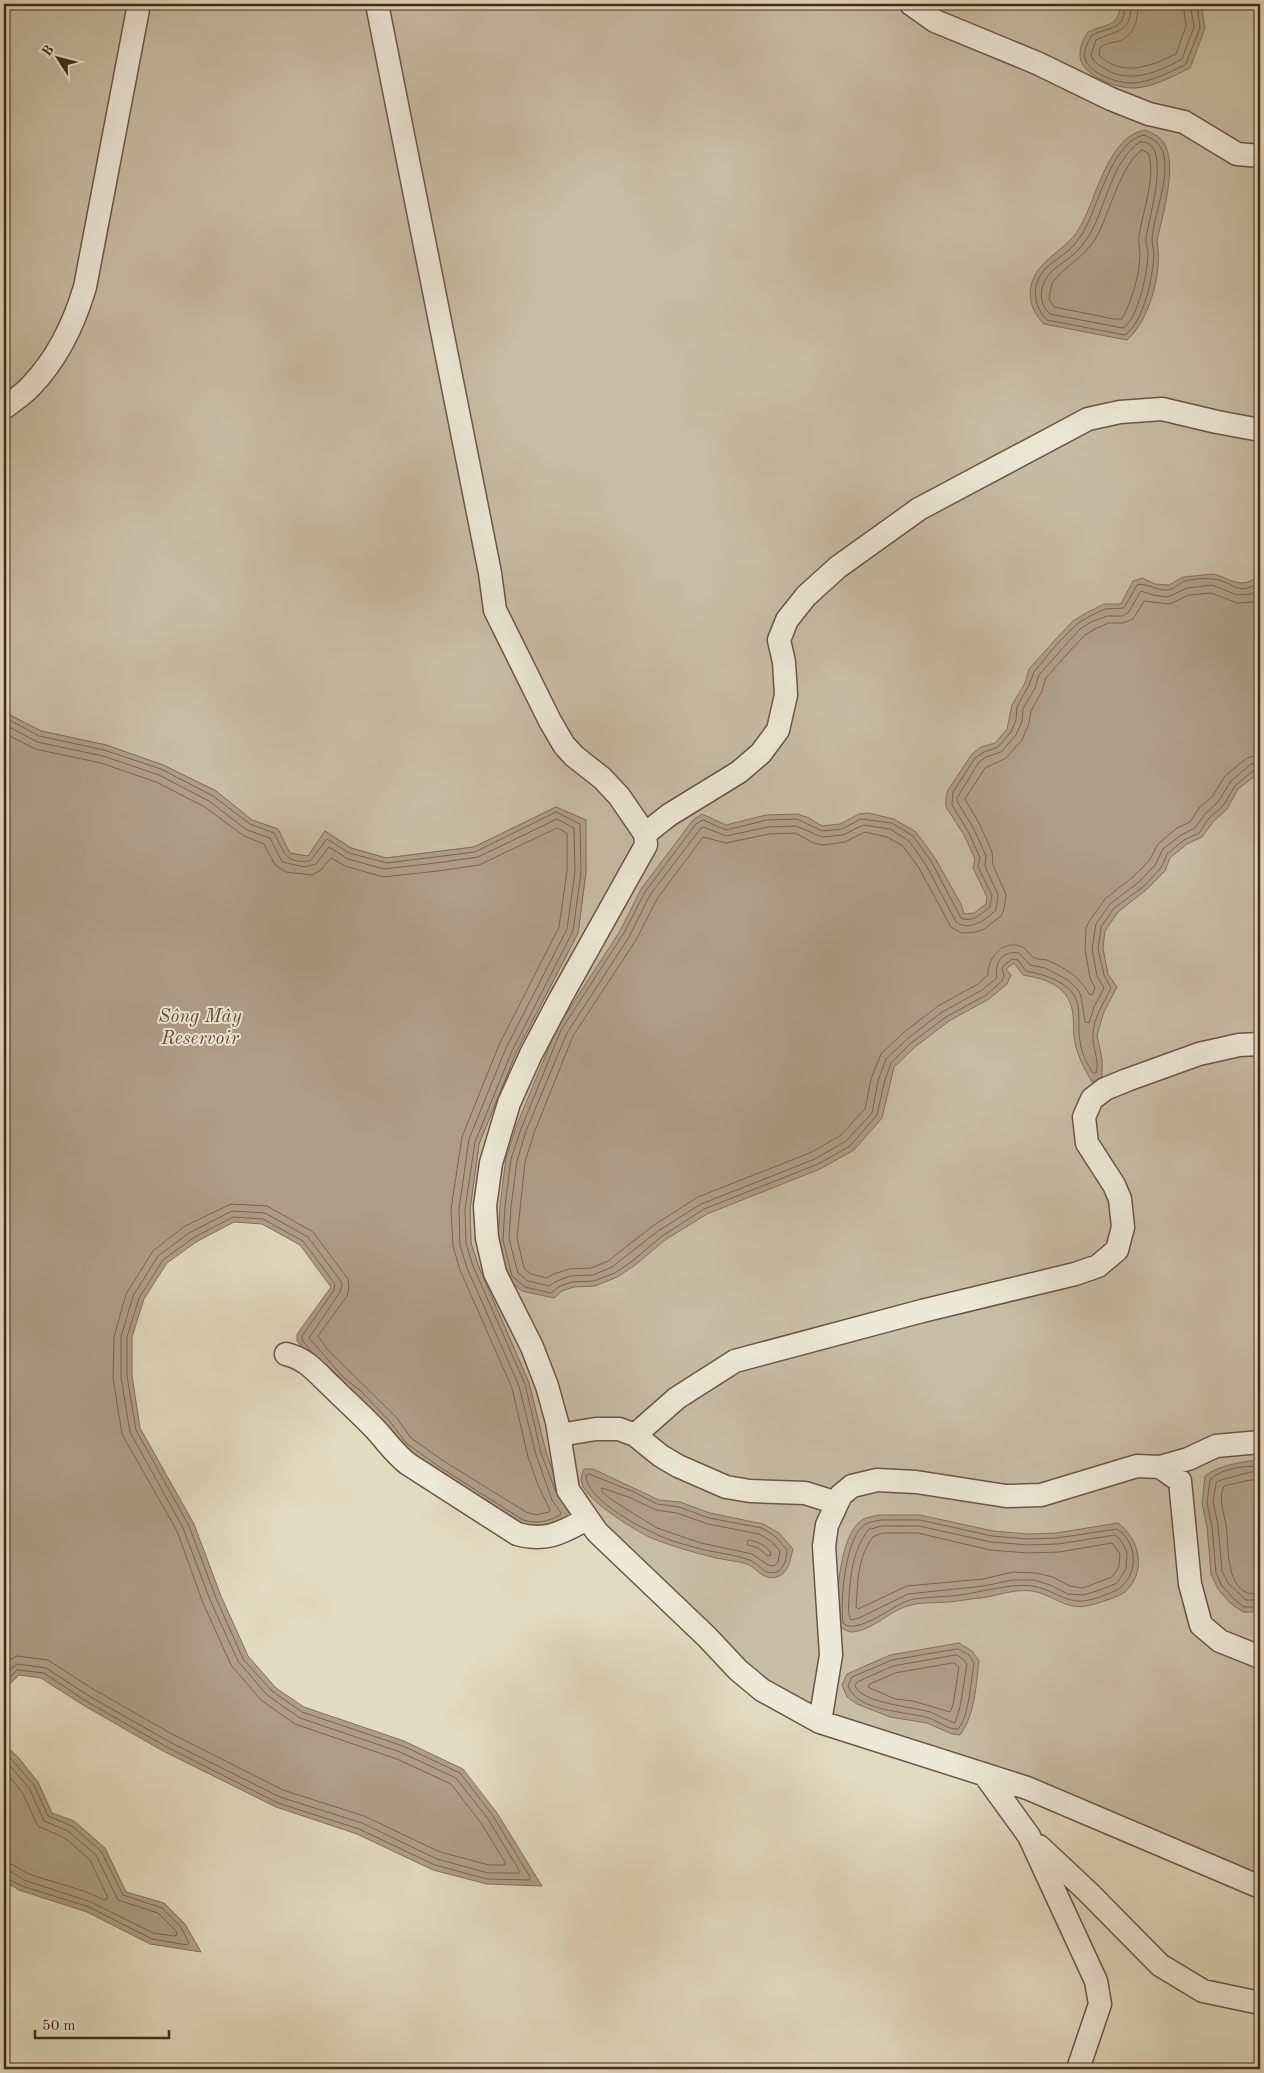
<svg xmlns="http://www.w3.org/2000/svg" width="1264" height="2073" viewBox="0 0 1264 2073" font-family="'Old Standard TT',serif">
  <rect width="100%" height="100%" fill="#e3dbc1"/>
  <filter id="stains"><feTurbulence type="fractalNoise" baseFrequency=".004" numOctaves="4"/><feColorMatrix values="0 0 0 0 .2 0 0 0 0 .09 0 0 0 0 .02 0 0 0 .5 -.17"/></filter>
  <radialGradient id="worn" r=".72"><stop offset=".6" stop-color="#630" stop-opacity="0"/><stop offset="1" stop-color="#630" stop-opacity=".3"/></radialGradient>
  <path fill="#c8bda5" stroke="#877260" d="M 4,4 L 1260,4 L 1260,1881 L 852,1726 L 765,1685 L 555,1478 L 546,1452 L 529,1383 L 478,1265 L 471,1243 L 470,1209 L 479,1144 L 516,1053 L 578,933 L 586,872 L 585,820 L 556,807 L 474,847 L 386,858 L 351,848 L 325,831 L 308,857 L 289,853 L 278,829 L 252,820 L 216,791 L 163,765 L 106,745 L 41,731 L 4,712 Z"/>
  <path fill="#ae9e88" stroke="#846f5c" d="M 1120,4 L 1201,4 L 1205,28 L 1190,68 C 1173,76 1154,87 1135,88 C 1117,89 1078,75 1080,53 C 1080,45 1084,38 1088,32 C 1107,23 1119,28 1120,4 Z
    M 1145,130 C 1152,133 1160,136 1164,143 C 1178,165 1162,217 1157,241 C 1163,270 1150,320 1127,340 L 1044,324 C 1034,314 1028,302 1031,286 C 1036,259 1069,250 1081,225 C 1097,197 1108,136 1145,130 Z
    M 1214,574 C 1235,581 1240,589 1260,576 L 1260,772 L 1238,789 L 1227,809 L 1213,822 L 1202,837 L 1187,844 L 1170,858 L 1165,871 L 1146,890 L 1118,912 L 1105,931 L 1103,948 L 1108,974 L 1117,987 L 1104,1012 L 1097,1035 L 1102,1059 L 1102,1077 L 1092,1082 C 1085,1070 1078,1057 1075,1043 C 1073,1034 1074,1024 1073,1015 C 1070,987 1048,979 1023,975 L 1014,963 L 1006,969 L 1011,975 L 1007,984 L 989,999 L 949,1021 L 915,1047 L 894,1067 L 882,1118 L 854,1150 L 820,1169 L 707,1214 L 665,1240 L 634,1266 L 617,1277 L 595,1286 L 574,1287 L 562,1291 L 554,1298 L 522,1291 L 507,1278 L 498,1240 L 500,1206 L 506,1158 L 516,1127 L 557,1028 L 620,931 L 641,889 L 693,820 L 702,814 L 726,825 L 766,815 L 798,814 L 809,818 L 822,826 L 840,824 L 859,814 L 868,813 L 894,819 L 916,832 L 935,858 L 961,904 L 964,914 L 974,913 L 986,904 L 987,897 L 973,868 L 975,859 L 964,835 L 946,807 L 946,797 L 948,790 L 972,754 L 981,747 L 995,743 L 1007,729 L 1012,705 L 1025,683 L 1029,669 L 1054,641 L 1073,621 L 1086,613 L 1104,604 L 1121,604 L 1133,581 L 1142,578 L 1155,584 L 1169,585 L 1183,577 Z
    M 4,712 L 41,731 L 106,745 L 163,765 L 216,791 L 252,820 L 278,829 L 290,853 L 308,856 L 325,831 L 351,848 L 386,858 L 474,847 L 556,807 L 586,820 L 586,872 L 578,933 L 516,1053 L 479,1144 L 470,1209 L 471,1243 L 478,1265 L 529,1383 L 546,1452 L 555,1478 L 579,1519 L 534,1534 L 431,1476 L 314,1363 L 297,1341 L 297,1335 L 300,1330 L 331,1287 L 300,1245 L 262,1224 L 234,1222 L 196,1242 L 167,1263 L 144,1299 L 132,1337 L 132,1375 L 140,1428 L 194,1524 L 221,1596 L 248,1656 L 276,1688 L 304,1707 L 404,1741 L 463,1769 L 497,1813 L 542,1886 L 487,1884 L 433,1870 L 357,1834 L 276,1807 L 163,1751 L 83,1705 L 41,1678 L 19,1675 L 4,1690 Z
    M 1249,1461 L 1260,1461 L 1260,1612 L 1243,1612 L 1230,1603 L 1218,1589 L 1211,1574 L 1207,1527 L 1202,1503 L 1205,1476 C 1218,1466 1233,1464 1249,1461 Z
    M 584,1469 L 593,1469 L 659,1500 L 680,1502 L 710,1513 L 763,1524 L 779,1533 L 793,1549 C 790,1560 789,1573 777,1577 C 763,1581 757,1568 747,1564 C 737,1561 726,1560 716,1558 C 696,1553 674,1547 654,1539 C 638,1533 586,1500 582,1484 C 580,1479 582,1474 584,1469 Z
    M 880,1515 L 920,1515 L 993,1531 L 1028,1534 L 1056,1533 L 1118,1523 C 1140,1539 1147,1572 1125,1592 C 1118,1597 1094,1605 1086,1606 C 1066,1610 1051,1594 1032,1591 C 1016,1589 1002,1594 987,1597 C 974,1599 962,1600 949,1602 C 937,1603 923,1602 911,1605 C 891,1609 874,1630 853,1632 C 848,1632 843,1629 839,1626 C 835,1602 839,1535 862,1520 C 866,1517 875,1516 880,1515 Z
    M 959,1643 L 972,1651 L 979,1661 C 976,1685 975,1715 960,1735 L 952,1734 L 927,1723 L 890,1717 L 857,1704 L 847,1697 L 842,1685 L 847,1674 L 890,1655 Z
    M 4,1744 L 18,1757 L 38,1782 L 52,1813 L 74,1821 L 105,1848 L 126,1892 L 164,1903 L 185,1924 L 201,1952 L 150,1944 L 87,1912 L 19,1890 L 4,1881 Z"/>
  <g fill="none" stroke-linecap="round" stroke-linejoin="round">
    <path stroke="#7a6351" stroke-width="1" d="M 1125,4 C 1125,31 1111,26 1092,35 C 1087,43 1082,53 1086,61 C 1094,76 1120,84 1135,83 C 1152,81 1171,72 1186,64 L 1200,28 L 1197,4
      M 1131,4 C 1131,34 1118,29 1096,40 L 1091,55 C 1093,61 1098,65 1104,68 C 1128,85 1159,72 1182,59 L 1194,27 L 1190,4
      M 1138,4 C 1138,19 1135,35 1119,41 C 1112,43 1105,43 1100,48 L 1099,55 C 1122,78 1151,66 1176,54 L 1186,26 L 1183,4
      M 1144,135 C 1154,139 1162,145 1164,156 C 1169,184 1154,212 1152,239 C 1152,244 1154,249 1154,254 C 1153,276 1144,322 1125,335 L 1047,320 C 1036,309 1032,293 1039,278 C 1045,264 1062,258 1072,247 C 1078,241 1083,233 1087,225 C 1099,201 1114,140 1144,135 Z
      M 1140,142 C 1174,139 1148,221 1146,238 C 1145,243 1148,248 1148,253 C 1148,271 1138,319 1123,328 L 1050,314 C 1041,306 1039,294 1044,283 C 1049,268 1067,262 1077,251 C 1082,246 1087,239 1091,232 C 1106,205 1113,159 1140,142 Z
      M 1142,150 L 1148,153 C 1157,174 1142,214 1139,236 C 1138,243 1140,249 1140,256 C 1139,277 1132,300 1122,319 L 1114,319 L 1054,307 L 1049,299 L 1052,283 C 1065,265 1085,258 1097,236 C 1109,214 1122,162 1142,150 Z
      M 1260,582 C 1234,598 1235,581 1213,579 C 1205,578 1192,579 1185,581 C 1179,583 1174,590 1167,590 C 1157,591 1145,582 1137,585 L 1124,608 L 1105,609 L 1088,617 L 1076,625 L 1057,644 L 1034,672 L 1029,685 L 1017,707 L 1016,720 L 1011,732 L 998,747 L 984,752 L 975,758 L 953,792 L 952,805 L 969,833 L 980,858 L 978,867 L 992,895 L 990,907 C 981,914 972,923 961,918 L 931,861 L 913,836 L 892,823 L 861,819 L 842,829 L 822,831 L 797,819 L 767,820 L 726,830 L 703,820 L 696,824 L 645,892 L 624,933 L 561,1030 L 521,1129 L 511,1159 L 505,1206 L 503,1240 L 512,1276 L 525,1287 L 551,1293 L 560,1286 L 572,1282 L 594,1281 L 615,1273 L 631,1262 L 662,1236 L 704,1209 L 818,1164 L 850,1146 L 877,1115 L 884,1083 L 891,1063 L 911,1043 L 946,1017 L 986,995 L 1002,981 L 1004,976 L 1002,967 L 1012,959 L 1018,960 L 1026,971 C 1042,974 1064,980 1074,995 C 1082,1007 1077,1027 1080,1041 C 1081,1052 1087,1064 1093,1073 L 1096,1073 C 1100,1060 1092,1048 1093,1035 C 1093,1018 1104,1003 1111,988 L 1104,975 L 1098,949 L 1101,927 L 1114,908 L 1143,887 L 1161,868 L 1167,854 L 1184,840 L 1199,833 L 1209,818 L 1223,806 L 1235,786 L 1254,770 L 1260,768
      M 1260,589 L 1251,594 L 1237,595 L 1212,585 L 1187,588 L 1168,597 L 1153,595 L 1141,591 L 1128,613 L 1122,616 L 1107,616 L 1091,622 L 1080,629 L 1062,649 L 1039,675 L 1035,688 L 1023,709 L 1022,721 L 1016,735 L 1001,752 L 986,757 L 979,762 L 957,798 L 958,803 L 974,829 L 986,856 L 985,866 L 998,895 L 996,910 C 986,920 969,932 956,922 L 926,865 L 909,841 L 890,829 L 863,825 L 843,835 L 822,837 L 796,826 L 768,827 L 726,836 L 704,827 L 701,828 L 650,895 L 629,937 L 567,1033 L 526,1131 L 517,1161 L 511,1207 L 509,1239 L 518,1273 L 528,1281 L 549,1286 L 557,1281 L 570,1276 L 593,1275 L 612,1267 L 658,1231 L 701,1204 L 815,1159 L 846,1141 L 872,1113 L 878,1081 L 886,1059 L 907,1039 L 942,1012 L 982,990 L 997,978 C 994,963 1002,950 1019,953 L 1030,965 L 1045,968 L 1068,980 L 1078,990 L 1081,996 L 1085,1022 L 1089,1023 L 1094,1007 L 1104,988 L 1097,976 L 1092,949 L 1096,924 L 1110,904 L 1139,882 L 1155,865 L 1163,849 L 1181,835 L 1195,828 L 1205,814 L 1218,802 L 1231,781 L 1251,764 L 1260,762
      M 1260,598 L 1253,602 L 1237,603 L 1211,593 L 1189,595 L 1170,604 L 1144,601 L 1133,619 L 1123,623 L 1108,623 L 1095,629 L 1085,635 L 1067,654 L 1046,678 L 1042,691 L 1031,711 L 1029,723 L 1022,740 L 1006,758 L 985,768 L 965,799 L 980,825 L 992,852 L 993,865 L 1006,895 L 1004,909 L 1001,916 L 984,929 L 976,932 L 961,933 L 951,927 L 919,868 L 903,846 L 887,837 L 865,832 L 845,842 L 823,845 L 814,843 L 795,833 L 769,834 L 726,843 L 703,837 L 657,899 L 636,940 L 573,1036 L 534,1133 L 525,1162 L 517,1238 L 524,1268 L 531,1274 L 547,1278 L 554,1274 L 569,1269 L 591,1268 L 608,1261 L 654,1225 L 698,1197 L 812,1152 L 841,1135 L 865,1109 L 871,1079 L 881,1054 L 903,1033 L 938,1006 L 978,984 L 988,975 C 987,959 1002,940 1020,946 C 1027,948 1029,956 1035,958 C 1038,960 1043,959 1047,960 C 1063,967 1082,978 1089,994 L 1092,995 L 1095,988 L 1090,978 L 1085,949 L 1086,928 L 1090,920 L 1105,899 L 1134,876 L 1149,861 L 1158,844 L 1177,828 L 1190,822 L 1199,808 L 1212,797 L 1225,776 L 1247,758 L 1260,754
      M 4,717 L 39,736 L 104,750 L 161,769 L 213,796 L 250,824 L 274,833 C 284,851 284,864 310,861 L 327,839 L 349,853 L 387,863 L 475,852 L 556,812 L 580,824 L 581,872 L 573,931 L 512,1051 L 475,1142 L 465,1209 L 466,1244 L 473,1266 L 525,1384 L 541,1453 L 556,1492
      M 4,724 L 37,742 L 103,756 L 159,775 L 209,801 L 247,830 L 270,838 L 282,862 L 305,867 L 316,864 L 329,847 L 348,859 L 384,869 L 436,863 L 478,857 L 557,819 L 574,828 L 575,872 L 567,929 L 506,1048 L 469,1139 L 459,1209 L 460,1245 L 467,1268 L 519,1386 L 536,1455 L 552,1500 L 561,1513 L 560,1515 C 547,1522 537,1524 523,1520 L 438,1466 L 406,1443 L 391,1423 L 362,1392 L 343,1377 L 309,1338 L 340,1292 L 342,1285 L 340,1280 L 308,1237 L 265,1213 L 232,1211 L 189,1233 L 158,1256 L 133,1296 L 121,1337 L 121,1377 L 130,1432 L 183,1528 L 210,1600 L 238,1661 L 267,1695 L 300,1718 L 400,1752 L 456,1778 L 488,1819 L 519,1870 L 519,1873 L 488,1873 L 437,1859 L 362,1823 L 280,1797 L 168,1741 L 89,1696 L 46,1668 L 17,1664 L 4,1674
      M 4,733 L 35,749 L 101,763 L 156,782 L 205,807 L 244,836 L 264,844 L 275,865 L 286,872 L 312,875 L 321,870 L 331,858 L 345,866 L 383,877 L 438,871 L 479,865 L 557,828 L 567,833 L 567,871 L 559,927 L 499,1045 L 462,1137 L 451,1209 L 453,1246 L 460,1270 L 512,1388 L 528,1457 L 538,1485 L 550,1510 L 549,1512 L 536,1515 L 526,1512 L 442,1460 L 411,1438 L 397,1418 L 328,1350 L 318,1336 L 347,1296 L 349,1288 L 348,1279 L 313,1232 L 267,1206 L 231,1204 L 185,1226 L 153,1251 L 126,1294 L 114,1337 L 113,1378 L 122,1434 L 177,1531 L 203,1603 L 231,1665 L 261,1700 L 295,1724 L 397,1759 L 451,1784 L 481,1823 L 505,1862 L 505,1865 L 489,1865 L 440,1852 L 364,1816 L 283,1790 L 172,1734 L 93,1689 L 48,1660 L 17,1656 L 4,1663
      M 1260,1466 C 1244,1466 1221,1468 1210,1480 L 1207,1503 L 1212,1526 L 1216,1573 L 1222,1586 L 1234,1599 L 1244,1607 L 1260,1607
      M 1260,1472 L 1250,1472 L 1218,1481 L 1216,1483 L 1213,1502 L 1218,1525 L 1222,1571 L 1228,1583 L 1246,1600 L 1260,1600
      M 589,1474 L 634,1492 L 657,1504 L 679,1507 L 709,1518 L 762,1528 L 776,1537 L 787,1550 C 787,1557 785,1569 776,1572 C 764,1576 759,1563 749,1560 C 734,1554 716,1553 701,1549 C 689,1546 664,1539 654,1533 C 635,1525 586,1498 586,1476 Z
      M 1260,1480 L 1250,1480 L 1224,1486 C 1218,1499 1224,1512 1226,1525 C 1229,1544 1225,1585 1248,1593 C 1252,1594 1257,1593 1260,1593
      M 602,1488 L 631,1498 L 656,1510 L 677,1513 L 708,1524 L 759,1534 L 771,1541 L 780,1551 L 778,1562 L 774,1566 L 768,1565 L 752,1554 L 701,1543 L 657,1528 L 615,1502 L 602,1492 Z
      M 881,1520 L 920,1520 L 992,1536 L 1028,1539 L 1057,1538 L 1117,1529 C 1136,1541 1140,1571 1121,1587 C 1116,1592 1090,1601 1082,1601 C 1063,1602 1050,1588 1032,1586 C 1011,1583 982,1592 960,1595 C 948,1597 916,1597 907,1601 C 892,1607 864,1629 848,1626 L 843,1623 C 840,1602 845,1535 866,1524 C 870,1522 876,1521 881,1520 Z
      M 882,1526 L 919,1526 L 991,1542 L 1028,1545 L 1058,1544 L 1115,1535 L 1120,1539 L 1127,1552 L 1126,1569 L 1117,1583 L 1100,1590 L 1083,1595 L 1068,1594 L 1050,1585 L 1034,1580 L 1012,1580 L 984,1586 L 908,1594 L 859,1618 L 851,1620 C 847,1613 849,1605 849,1597 C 851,1572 853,1551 868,1530 Z
      M 883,1533 L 918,1533 L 990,1550 L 1028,1553 L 1059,1552 L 1112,1543 L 1120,1554 L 1119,1566 L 1117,1570 L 1112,1577 L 1083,1588 L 1070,1586 L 1053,1577 L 1036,1573 L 1013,1572 L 983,1579 L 907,1586 L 858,1609 L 856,1607 C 858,1582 857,1558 873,1537 Z
      M 750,1540 C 758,1542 769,1546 771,1555 L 768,1556 L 758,1548 L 748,1545 L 747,1542 Z
      M 958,1649 L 969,1655 L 974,1663 C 971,1680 969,1717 958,1729 C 948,1730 938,1721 929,1718 C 906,1711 858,1712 848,1686 L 852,1677 L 892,1660 Z
      M 957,1655 L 964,1660 L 967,1664 L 960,1707 L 955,1723 C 946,1720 938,1715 930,1712 C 913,1707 862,1703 855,1686 L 857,1682 L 893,1666 Z
      M 954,1663 L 959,1667 L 953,1705 L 950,1712 L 913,1701 L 895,1699 L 868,1687 L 870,1684 L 895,1673 Z
      M 4,1683 L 17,1670 L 44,1673 L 86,1701 L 165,1746 L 278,1803 L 359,1829 L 435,1865 L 487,1879 L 530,1880 L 530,1877 L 493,1816 L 460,1773 L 403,1746 L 302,1712 L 272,1691 L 243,1659 L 216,1598 L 189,1526 L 136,1430 L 127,1376 L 127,1337 L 139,1298 L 163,1260 L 193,1238 L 233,1217 L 263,1219 L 303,1241 L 335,1284 L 334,1290 L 302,1336 L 302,1340 L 312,1352
      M 4,1751 L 34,1785 L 48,1816 L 72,1826 L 101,1851 L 123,1895 L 162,1908 L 181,1927 L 189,1943 L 187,1945 L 152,1939 L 89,1907 L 22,1886 L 4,1877
      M 4,1759 L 29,1788 L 44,1821 L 68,1831 L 96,1855 L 118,1900 L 158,1913 L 176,1931 L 177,1935 L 174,1936 L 153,1933 L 91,1902 L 24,1880 L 10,1871 L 4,1871
      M 4,1770 L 22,1792 L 38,1826 L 65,1838 L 90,1860 L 108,1898 L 104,1900 C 81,1888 54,1883 29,1874 C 20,1870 14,1863 4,1863"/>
    <g stroke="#6d5544" stroke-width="25">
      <path id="minor" d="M 377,4 L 490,573 L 495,610 L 550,721 L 564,745 L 574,756 L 602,778 L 619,796 L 645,834 L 646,845 L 560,999 L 531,1054 L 509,1103 L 491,1163 L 485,1206 L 487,1238 L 495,1273 L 532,1347 L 547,1386 L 557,1422 L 568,1490 L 597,1532 L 707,1637 L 738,1670 L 762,1690 L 820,1722 L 1027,1788 L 1260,1887
        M 911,4 L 935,21 L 1037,63 L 1111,99 L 1149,114 L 1184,122 L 1237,154 L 1260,156
        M 4,408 C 13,401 24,394 31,386 C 58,358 74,324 85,287 L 139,4
        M 645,834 L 669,815 L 739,772 L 761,753 L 778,730 L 786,695 L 784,662 L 779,640 L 787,620 L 806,596 L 838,567 L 919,509 L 1088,419 L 1120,412 L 1162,409 L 1217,422 L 1260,430
        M 286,1354 C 307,1359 317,1373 332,1387 C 347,1402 362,1415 376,1430 C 387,1442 395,1454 408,1464 L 517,1534 C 547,1542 561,1533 587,1519
        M 559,1435 L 596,1429 L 619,1429 L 635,1435 L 661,1456 L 678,1466 L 726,1487 L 750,1491 L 805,1493 L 837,1503
        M 635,1435 L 677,1398 L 735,1361 L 922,1311 L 1075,1274 L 1098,1266 L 1117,1250 L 1123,1227 L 1120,1199 L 1114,1185 L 1087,1143 L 1084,1117 L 1092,1099 L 1105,1089 L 1127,1080 L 1199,1054 L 1239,1045 L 1260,1044
        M 1160,1467 L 1188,1459 L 1216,1446 L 1260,1442
        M 820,1722 L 831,1655 L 824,1546 L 827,1525 L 841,1495 L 852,1486 L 877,1480 L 916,1482 L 1006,1496 L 1041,1495 L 1137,1466 L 1160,1467 L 1180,1481 L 1190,1584 L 1201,1625 L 1220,1641 L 1260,1657
        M 984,1774 L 1029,1836 L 1096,1981 L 1100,2004 L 1078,2069
        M 1039,1846 L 1088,1892 L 1160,1965 L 1203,1991 L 1260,2003"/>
    </g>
    <use href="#minor" stroke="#ede8d7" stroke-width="22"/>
  </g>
  <g text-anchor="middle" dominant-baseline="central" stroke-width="4" stroke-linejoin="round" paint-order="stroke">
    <g font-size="19" font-style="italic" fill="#654b3b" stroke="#ede8d7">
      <text x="200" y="1017">Sông Mây<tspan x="200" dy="22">Reservoir</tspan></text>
    </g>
  </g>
  <rect width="1264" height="2073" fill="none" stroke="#e3dbc1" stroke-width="20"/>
  <rect x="5" y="5" width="1254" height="2063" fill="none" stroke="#46281a" stroke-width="2.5"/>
  <rect x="10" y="10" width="1244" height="2053" fill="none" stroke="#46281a"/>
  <g transform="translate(58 58) rotate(306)" stroke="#ede8d7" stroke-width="4" paint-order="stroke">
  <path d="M0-4L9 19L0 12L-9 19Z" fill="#46281a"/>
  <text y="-8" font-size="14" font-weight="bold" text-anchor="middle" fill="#46281a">B</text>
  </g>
  <path d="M35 2030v8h134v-8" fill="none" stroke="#46281a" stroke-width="2.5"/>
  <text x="42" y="2030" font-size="15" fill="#46281a" stroke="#ede8d7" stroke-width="4" paint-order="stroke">50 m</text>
  <rect width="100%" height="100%" filter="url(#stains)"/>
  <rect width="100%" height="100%" fill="url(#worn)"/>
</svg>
